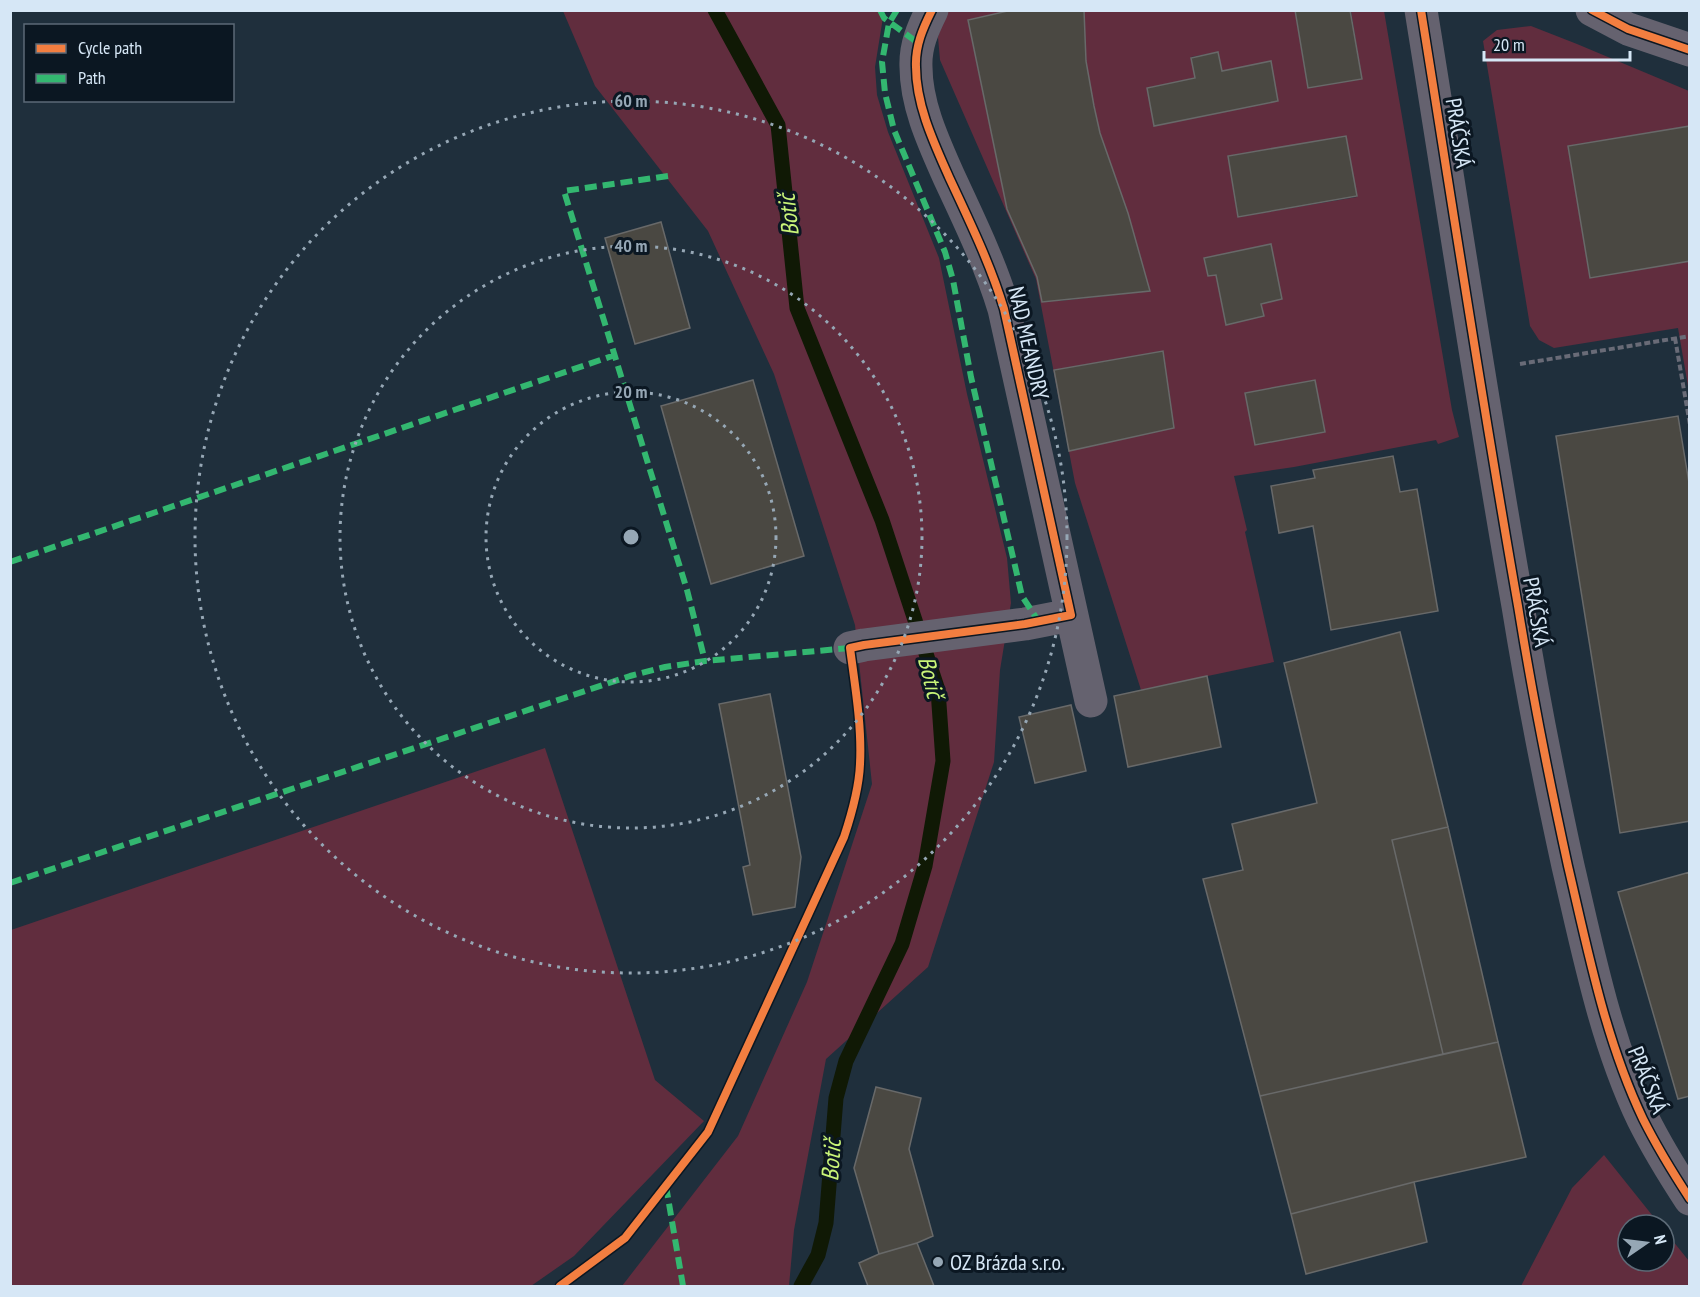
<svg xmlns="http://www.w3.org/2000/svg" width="1700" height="1297" viewBox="0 0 1700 1297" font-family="'PT Sans Narrow',sans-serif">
  <rect width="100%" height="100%" fill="#1f2f3c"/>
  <path fill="#612d3e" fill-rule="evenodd" d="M 563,11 L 884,11 L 875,67 L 877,95 L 888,132 L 939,258 L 967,394 L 1007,558 L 1011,603 L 1000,670 L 994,762 L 928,967 L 826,1059 L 794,1230 L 789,1286 L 622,1286 L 738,1136 L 807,982 L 872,784 L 855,625 L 774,374 L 708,231 L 595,86 Z
    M 946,11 L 1012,11 L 968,21 L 1007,209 L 1037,277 L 1042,302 L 1059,299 L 1059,301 L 1150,291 L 1128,213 L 1100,133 L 1094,106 L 1086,61 L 1084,11 L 1295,11 L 1308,88 L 1362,79 L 1351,11 L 1384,11 L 1452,410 L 1459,437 L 1438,444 L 1436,440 L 1294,467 L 1234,476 L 1247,530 L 1245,532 L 1274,662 L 1141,690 L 1075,483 L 1036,279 L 940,60 L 938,37 ZM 1218,52 L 1222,71 L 1271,61 L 1278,101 L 1154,126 L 1147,88 L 1195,78 L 1191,57 ZM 1346,136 L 1357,197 L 1238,217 L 1228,156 ZM 1270,244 L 1282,299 L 1261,304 L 1264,316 L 1226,325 L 1216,275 L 1208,276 L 1204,258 ZM 1163,351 L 1174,428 L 1069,451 L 1055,370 ZM 1315,380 L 1325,432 L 1255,444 L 1245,393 Z
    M 1531,26 L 1577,44 L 1689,91 L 1689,126 L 1568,146 L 1590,278 L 1689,261 L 1689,392 L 1678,328 L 1554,348 L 1539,340 L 1530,326 L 1483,41 L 1497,30 Z
    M 545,748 L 655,1080 L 704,1121 L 574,1256 L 531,1286 L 11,1286 L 11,930 Z
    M 1604,1155 L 1660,1225 L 1628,1225 L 1628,1261 L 1664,1261 L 1664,1230 L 1689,1261 L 1689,1286 L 1521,1286 L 1572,1188 Z"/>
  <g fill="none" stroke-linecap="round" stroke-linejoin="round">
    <path stroke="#101905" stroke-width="15" d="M 715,10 L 778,125 L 797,308 L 882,520 L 938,690 L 943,761 L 925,866 L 902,944 L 846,1061 L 836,1098 L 826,1223 L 818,1255 L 801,1286"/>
  </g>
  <path fill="#4a4842" stroke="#686969" stroke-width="1.5" d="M 1012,10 L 1084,10 L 1086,61 L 1094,106 L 1100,133 L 1128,213 L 1150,291 L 1042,302 L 1037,277 L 1007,209 L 968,20 Z
    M 1295,10 L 1350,10 L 1362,79 L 1308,88 Z
    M 1218,52 L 1222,71 L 1271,61 L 1278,101 L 1154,126 L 1147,88 L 1195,78 L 1191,58 Z
    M 1690,126 L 1690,261 L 1590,278 L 1568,146 Z
    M 1346,136 L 1357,196 L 1238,217 L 1228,156 Z
    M 661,222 L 690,328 L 635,344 L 605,238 Z
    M 1271,244 L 1282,299 L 1261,304 L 1264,316 L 1226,325 L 1216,275 L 1208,276 L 1204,258 Z
    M 1163,351 L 1174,428 L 1069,451 L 1054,370 Z
    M 753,380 L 804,556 L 711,584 L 661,406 Z
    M 1315,380 L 1325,432 L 1255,445 L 1245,393 Z
    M 1678,416 L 1690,489 L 1690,821 L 1620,833 L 1556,436 Z
    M 1393,456 L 1400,492 L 1417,489 L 1438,611 L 1331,630 L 1313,526 L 1279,533 L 1271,486 L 1315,478 L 1313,470 Z
    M 1400,632 L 1448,827 L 1392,840 L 1443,1054 L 1260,1096 L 1203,879 L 1243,870 L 1232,824 L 1317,803 L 1284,663 Z
    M 1207,676 L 1221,747 L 1128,767 L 1114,696 Z
    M 770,694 L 801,857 L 795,907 L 753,915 L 743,867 L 750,865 L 719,704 Z
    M 1071,705 L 1086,771 L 1035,783 L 1019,717 Z
    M 1448,827 L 1498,1042 L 1443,1054 L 1392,840 Z
    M 1690,872 L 1690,1096 L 1678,1099 L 1618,892 Z
    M 1498,1042 L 1526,1157 L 1414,1182 L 1291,1214 L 1260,1096 Z
    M 876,1087 L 921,1098 L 909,1149 L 933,1236 L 917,1243 L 879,1254 L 854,1168 Z
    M 1414,1182 L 1427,1242 L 1306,1274 L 1291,1214 Z
    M 917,1243 L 934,1286 L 868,1286 L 859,1263 L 879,1254 Z"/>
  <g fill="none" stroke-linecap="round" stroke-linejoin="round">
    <path stroke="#696b77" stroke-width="4" stroke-dasharray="6 3" stroke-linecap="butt" d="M 1675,338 L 1690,425
      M 1520,364 L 1690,336"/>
    <path stroke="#65626f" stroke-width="33" d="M 932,10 C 923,28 915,46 916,67 C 916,105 934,143 949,177 C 969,220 990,263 1004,309 L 1091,701
      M 1421,10 C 1453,209 1483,408 1518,606 C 1532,693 1549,779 1568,866 C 1588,951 1605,1039 1643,1119 C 1657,1147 1673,1173 1690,1199
      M 1592,10 L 1628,29 L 1690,50
      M 850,648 L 864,645 L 1025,624 L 1071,615"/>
    <path stroke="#33b770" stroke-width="6" stroke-dasharray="12 6" stroke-linecap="butt" d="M 880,10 L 884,18 L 918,43
      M 897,10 L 889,23 L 882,62 L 885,93 L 894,130 L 945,252 L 953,280 L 971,377 L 1022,596 L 1039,622
      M 668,176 L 564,191 L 687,590 L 705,661
      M 10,562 L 615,355
      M 10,883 L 630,676 L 665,667 L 705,661 L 850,648 L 851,654
      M 666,1186 L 683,1286"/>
    <g stroke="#0b1722" stroke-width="11">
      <path id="cycleway" d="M 1421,10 C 1453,209 1483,408 1518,606 C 1532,693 1549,779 1568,866 C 1588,951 1605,1039 1643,1119 C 1657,1147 1673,1173 1690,1199
        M 1592,10 L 1628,29 L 1690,50
        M 560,1286 L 625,1238 L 708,1132 L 844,837 C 852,813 859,789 860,764 C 862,726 855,686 850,648 L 864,645 L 1025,624 L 1071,615 L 1004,309 C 990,263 969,220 949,177 C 934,143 916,105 916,67 C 915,46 923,28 932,10"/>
    </g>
    <use href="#cycleway" stroke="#f27e40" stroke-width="8"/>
  </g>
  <g fill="none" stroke="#96a7b5" stroke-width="3" stroke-dasharray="3 6">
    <circle cx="631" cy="537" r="145"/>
    <circle cx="631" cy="537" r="291"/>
    <circle cx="631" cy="537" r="436"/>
  </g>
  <circle fill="#96a7b5" stroke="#0b1722" stroke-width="2" cx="938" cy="1262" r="6"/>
  <g text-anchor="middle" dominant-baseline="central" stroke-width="6" stroke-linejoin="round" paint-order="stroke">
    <g font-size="22" fill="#d6e7f6" stroke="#0b1722">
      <text transform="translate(1459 133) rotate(81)">PRÁČSKÁ</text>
      <text transform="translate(1029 343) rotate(77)">NAD MEANDRY</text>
      <text transform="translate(1537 612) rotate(80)">PRÁČSKÁ</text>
      <text transform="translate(1648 1080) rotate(68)">PRÁČSKÁ</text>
    </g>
    <g font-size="22" fill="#d6e7f6" stroke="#0b1722" text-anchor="start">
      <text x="950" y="1262">OZ Brázda s.r.o.</text>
    </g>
    <g font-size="24" font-style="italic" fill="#c9f478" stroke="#0b1722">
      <text transform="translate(788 215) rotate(-96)">Botič</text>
      <text transform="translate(931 677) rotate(76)">Botič</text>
      <text transform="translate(831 1160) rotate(-86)">Botič</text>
    </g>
  </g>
  <circle cx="631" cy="537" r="9" fill="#96a7b5" stroke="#0b1722" stroke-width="3"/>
  <g font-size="18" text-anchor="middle" font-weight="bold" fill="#96a7b5" stroke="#0b1722" stroke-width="6" stroke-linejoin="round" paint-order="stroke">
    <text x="631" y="107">60 m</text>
    <text x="631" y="252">40 m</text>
    <text x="631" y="398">20 m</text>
  </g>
  <rect width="1700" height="1297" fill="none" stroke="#d6e7f6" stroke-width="24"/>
  <rect x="24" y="24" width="210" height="78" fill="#0b1722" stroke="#5c6a77" stroke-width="1.5"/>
  <rect x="36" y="44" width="30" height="9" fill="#f27e40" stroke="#5c6a77" stroke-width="1.5"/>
  <text x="78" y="54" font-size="18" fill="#d6e7f6">Cycle path</text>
  <rect x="36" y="74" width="30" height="9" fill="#33b770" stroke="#5c6a77" stroke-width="1.5"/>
  <text x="78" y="84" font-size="18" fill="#d6e7f6">Path</text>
  <g transform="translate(1646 1243) rotate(76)"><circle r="28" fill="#0b1722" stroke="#5c6a77" stroke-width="1.5"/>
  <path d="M0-4.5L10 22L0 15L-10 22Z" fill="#96a7b5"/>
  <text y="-9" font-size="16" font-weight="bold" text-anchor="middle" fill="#d6e7f6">N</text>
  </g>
  <path d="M1484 51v9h146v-9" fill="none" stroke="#d6e7f6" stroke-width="3"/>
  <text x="1493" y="51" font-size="18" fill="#d6e7f6" stroke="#0b1722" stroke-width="4.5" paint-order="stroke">20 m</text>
</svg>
